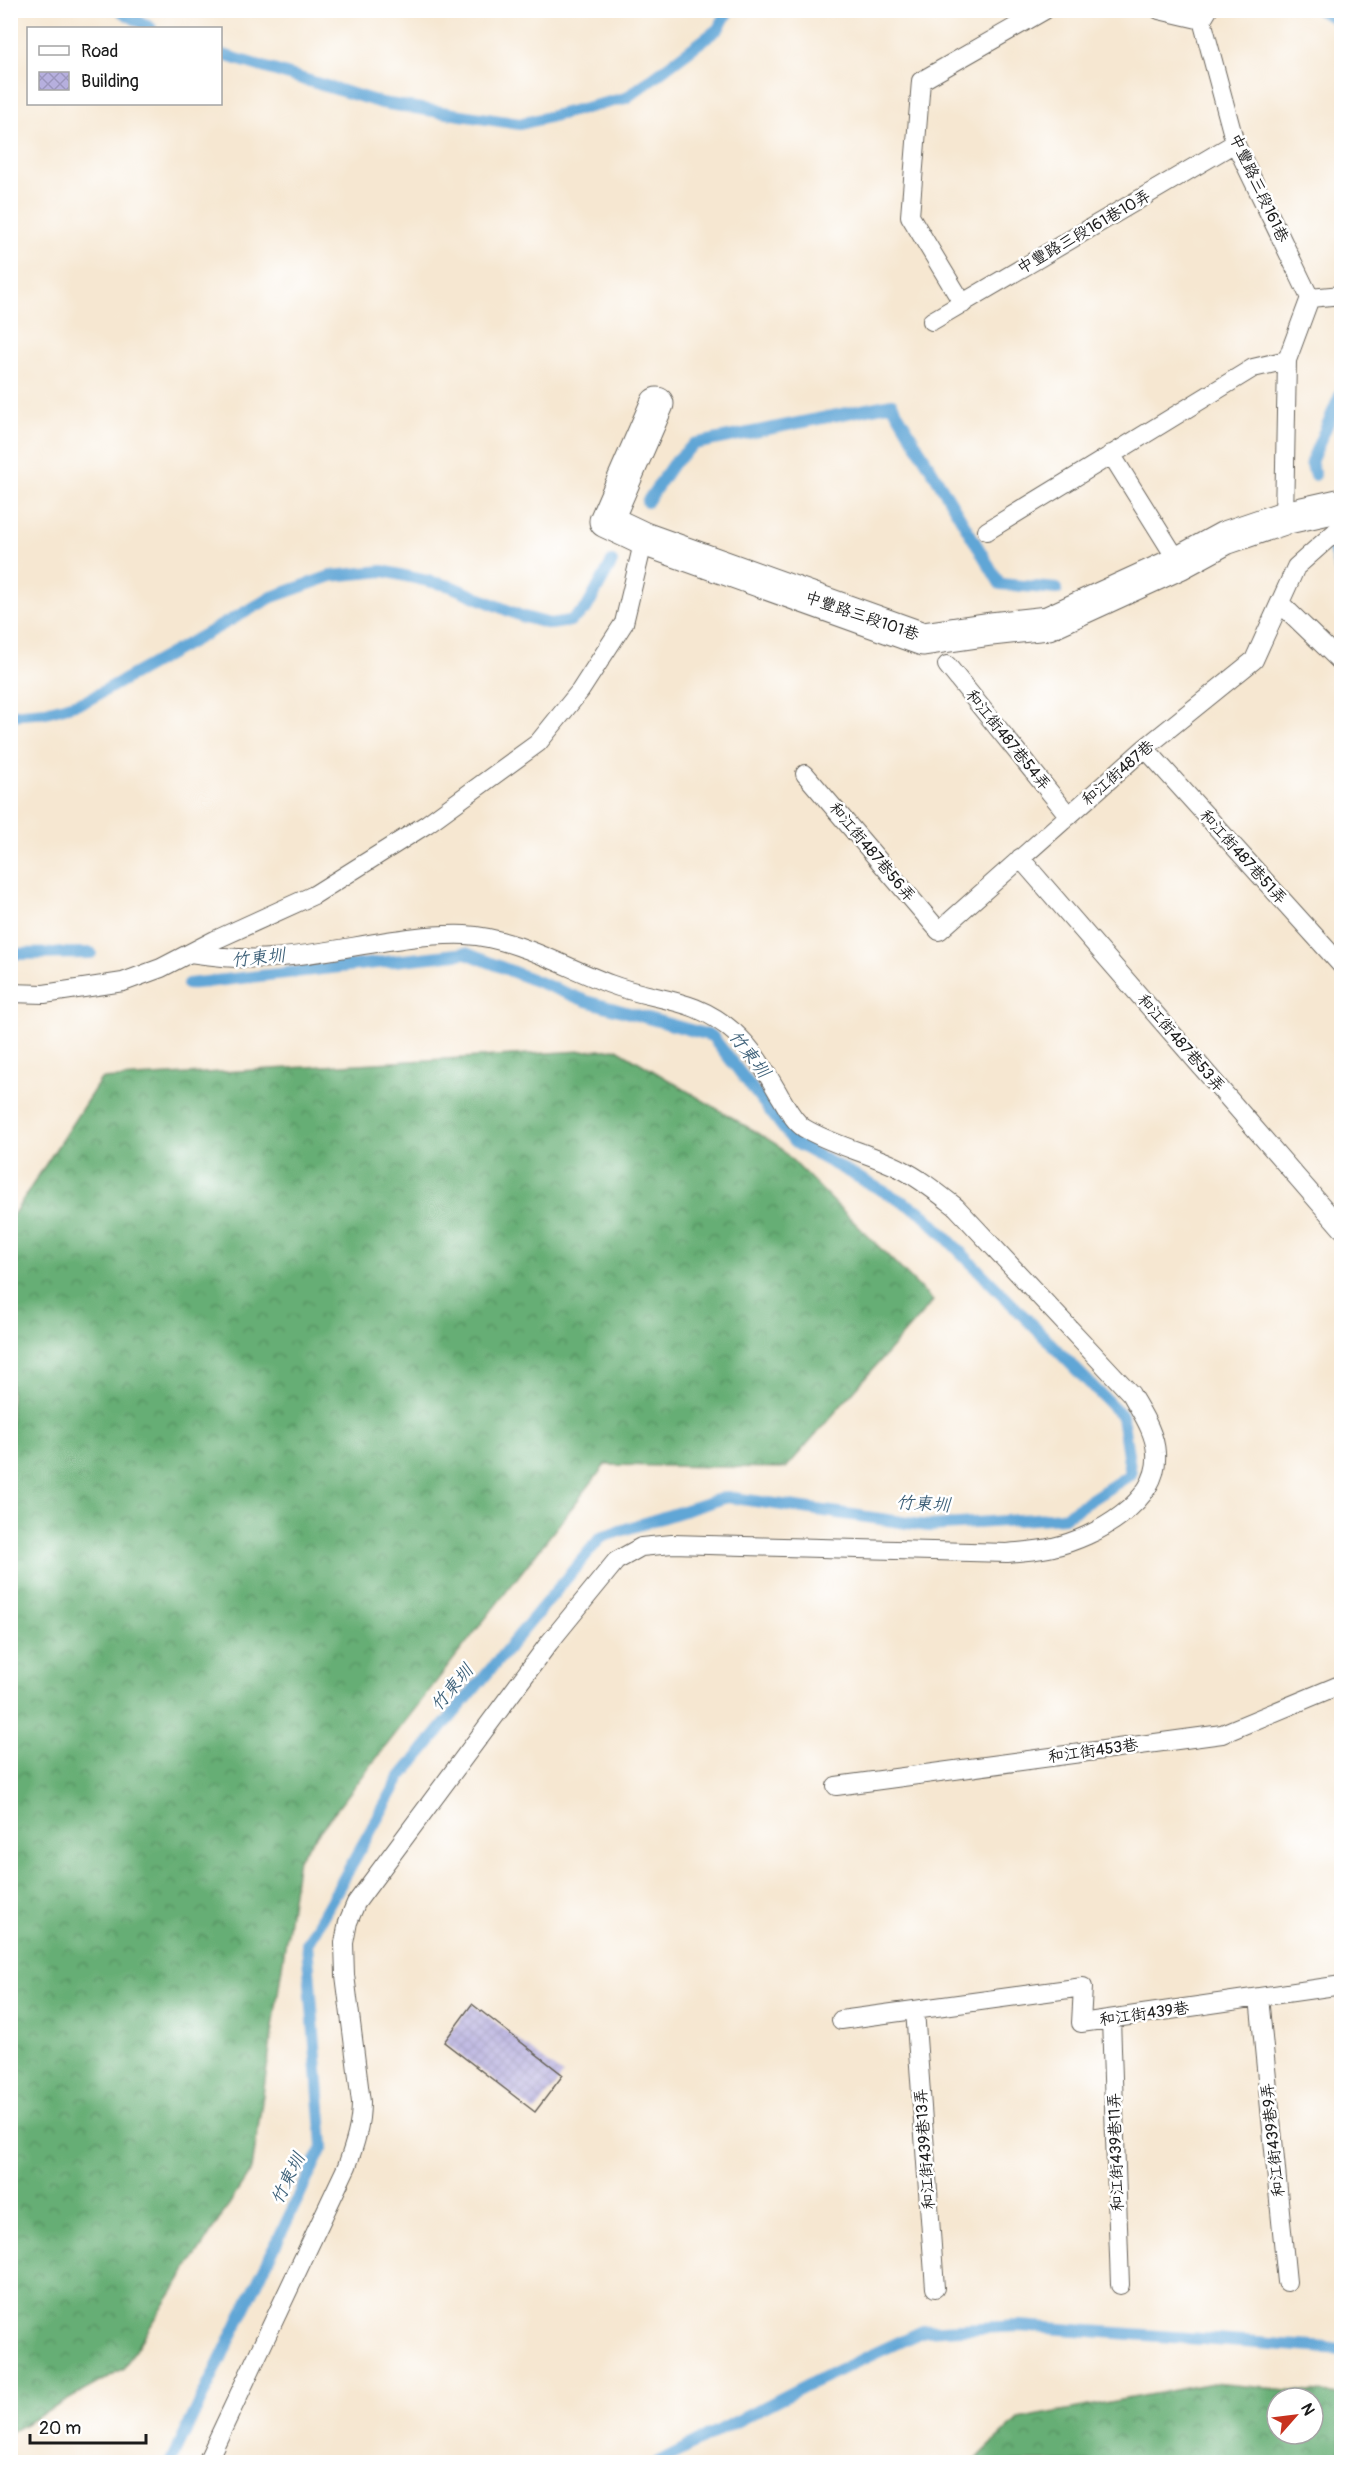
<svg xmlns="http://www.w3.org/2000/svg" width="1352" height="2473" viewBox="0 0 1352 2473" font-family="Pangolin,'LXGW WenKai TC',sans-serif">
  <defs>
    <pattern id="forest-crowns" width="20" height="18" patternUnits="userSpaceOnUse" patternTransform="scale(1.5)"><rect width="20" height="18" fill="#66ae75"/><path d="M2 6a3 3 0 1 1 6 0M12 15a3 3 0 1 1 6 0" fill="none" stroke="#538d5f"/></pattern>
    <pattern id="building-cross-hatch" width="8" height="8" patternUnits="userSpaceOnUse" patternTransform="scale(1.5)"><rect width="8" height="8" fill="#b6afde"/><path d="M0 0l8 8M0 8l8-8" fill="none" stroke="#9c96be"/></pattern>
  </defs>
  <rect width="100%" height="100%" fill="#fff"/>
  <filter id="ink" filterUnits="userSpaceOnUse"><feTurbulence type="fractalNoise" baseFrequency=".0167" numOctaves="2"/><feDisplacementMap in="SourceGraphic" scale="12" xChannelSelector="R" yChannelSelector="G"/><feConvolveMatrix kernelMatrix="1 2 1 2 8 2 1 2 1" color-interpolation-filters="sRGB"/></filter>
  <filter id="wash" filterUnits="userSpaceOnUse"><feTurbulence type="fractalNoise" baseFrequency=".008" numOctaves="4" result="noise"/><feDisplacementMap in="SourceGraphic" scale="24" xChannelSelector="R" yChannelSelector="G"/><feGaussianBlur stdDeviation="1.35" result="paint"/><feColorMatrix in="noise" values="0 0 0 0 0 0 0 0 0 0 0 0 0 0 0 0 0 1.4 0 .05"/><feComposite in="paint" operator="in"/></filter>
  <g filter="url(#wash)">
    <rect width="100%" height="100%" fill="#f6e7d1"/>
    <path fill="url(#forest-crowns)" stroke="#416548" stroke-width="1.5" fill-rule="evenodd" d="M 617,1049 L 776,1144 L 933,1301 L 786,1468 L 605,1465 L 298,1859 L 252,2169 L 123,2369 L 11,2432 L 11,1218 L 101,1079 Z
      M 1213,2383 L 1341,2395 L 1341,2462 L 973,2462 L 1018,2419 ZM 1277,2398 L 1313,2398 L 1313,2434 L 1277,2434 Z"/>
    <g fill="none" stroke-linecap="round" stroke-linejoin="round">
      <path stroke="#60a6d6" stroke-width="12" d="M 119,10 L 151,28
        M 1319,10 L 1342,22
        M 220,54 L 382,103 L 520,124 L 626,98 L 718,29 L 729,10
        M 1315,475 L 1311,462 L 1342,391
        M 647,502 L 673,464 L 694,444 L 892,404 L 1000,584 L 1057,589
        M 1332,543 L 1342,578
        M 10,715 L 46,712 L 86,701 L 272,597 L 331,576 L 383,571 L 450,586 L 521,616 L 550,624 L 570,621 L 586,609 L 612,562
        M 10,954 L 91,953
        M 171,2462 L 323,2146 L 307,1944 L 400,1778 L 601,1537 L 727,1497 L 929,1526 L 1064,1517 L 1131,1474 L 1122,1416 L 921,1212 L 794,1142 L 712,1036 L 586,1001 L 466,953 L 188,984
        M 658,2462 L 807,2385 L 923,2331 L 1019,2326 L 1342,2349"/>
    </g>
    <g id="blocks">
      <path fill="url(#building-cross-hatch)" d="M 472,2004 L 563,2075 L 535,2112 L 444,2042 Z"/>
    </g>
  </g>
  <g filter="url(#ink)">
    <use href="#blocks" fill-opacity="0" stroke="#68635b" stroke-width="1.5"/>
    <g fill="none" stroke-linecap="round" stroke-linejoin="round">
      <g stroke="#68635b" stroke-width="20">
        <path id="service" d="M 1159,10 L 1202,20
          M 1208,10 L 1202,20 L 1235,143 L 1310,298 L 1287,360 L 1284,518
          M 1310,298 L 1342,295
          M 963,304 L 910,216 L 921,81 L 1045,10
          M 932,321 L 1235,143
          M 1111,454 L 1179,563
          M 987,531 L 1253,368 L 1287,360
          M 1280,603 L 1342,663
          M 947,665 L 1069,816
          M 1145,748 L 1342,966
          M 805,774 L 939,931 L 1145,748 L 1254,660 L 1296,567 L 1342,526
          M 1020,858 L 1342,1229
          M 190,953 C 217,957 244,960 271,958 C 336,954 400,933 465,935 C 513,937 565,967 610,984 C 657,1002 694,996 735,1033 C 755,1051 767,1074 780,1096 C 787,1107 793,1121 804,1128 C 834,1146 870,1153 901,1169 C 921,1179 938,1193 956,1207 L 1131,1394 C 1141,1412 1155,1432 1156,1453 C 1160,1502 1094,1538 1053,1547 C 1038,1551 1022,1551 1007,1553 L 672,1544 L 641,1547 L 616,1561 L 549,1643 L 356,1903 L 348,1922 L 344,1943 L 345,1975 L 361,2102 C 361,2125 355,2144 347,2166 L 207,2462
          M 10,993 L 44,994 L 123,982 L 161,968 L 215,940 L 314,895 L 427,824 L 538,743 L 580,691 L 624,623 L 644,539
          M 836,1786 L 1222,1734 L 1342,1684
          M 1259,1997 L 1287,2282
          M 915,2010 L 935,2288
          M 1111,2019 L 1120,2285
          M 841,2020 L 1083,1987 L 1081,2023 L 1342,1985"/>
      </g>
      <g stroke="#68635b" stroke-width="35">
        <path id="minor" d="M 657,404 L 606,521 L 644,539 L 923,639 L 991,629 L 1048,623 L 1179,563 L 1225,538 L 1284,518 L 1342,505"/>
      </g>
      <use href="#service" stroke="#fff" stroke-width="18"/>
      <use href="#minor" stroke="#fff" stroke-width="33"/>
    </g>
  </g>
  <g text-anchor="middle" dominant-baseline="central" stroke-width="5" stroke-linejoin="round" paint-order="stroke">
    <g font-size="16" fill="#1c1c1c" stroke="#fff">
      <text transform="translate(1259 188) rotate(65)">中豐路三段161巷</text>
      <text transform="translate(1084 232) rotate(-30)">中豐路三段161巷10弄</text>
      <text transform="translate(862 616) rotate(19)">中豐路三段101巷</text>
      <text transform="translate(1008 740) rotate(51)">和江街487巷54弄</text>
      <text transform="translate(1118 773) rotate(-41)">和江街487巷</text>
      <text transform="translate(872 852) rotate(50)">和江街487巷56弄</text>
      <text transform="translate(1243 857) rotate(48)">和江街487巷51弄</text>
      <text transform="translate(1181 1043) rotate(49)">和江街487巷53弄</text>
      <text transform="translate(1093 1751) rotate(-8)">和江街453巷</text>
      <text transform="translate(1144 2014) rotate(-8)">和江街439巷</text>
      <text transform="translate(1273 2140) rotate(-96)">和江街439巷9弄</text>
      <text transform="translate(925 2149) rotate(-94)">和江街439巷13弄</text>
      <text transform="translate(1116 2152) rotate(-92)">和江街439巷11弄</text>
    </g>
    <g font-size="18" font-style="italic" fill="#3e6179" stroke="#fff">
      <text transform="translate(258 958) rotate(-6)">竹東圳</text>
      <text transform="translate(749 1054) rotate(52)">竹東圳</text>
      <text transform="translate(923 1504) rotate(3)">竹東圳</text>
      <text transform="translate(452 1688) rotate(-50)">竹東圳</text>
      <text transform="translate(288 2179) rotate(-64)">竹東圳</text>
    </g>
  </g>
  <rect width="1352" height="2473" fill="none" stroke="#fff" stroke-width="36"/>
  <rect x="27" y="27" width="195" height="78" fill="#ffffff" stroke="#a4a4a4" stroke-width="1.5"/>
  <rect x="39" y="46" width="30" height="9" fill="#ffffff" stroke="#a4a4a4" stroke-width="1.5"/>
  <text x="81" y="57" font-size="18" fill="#1c1c1c">Road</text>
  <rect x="39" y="72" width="30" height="18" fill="url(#building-cross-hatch)" stroke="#a4a4a4" stroke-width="1.5"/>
  <text x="81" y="87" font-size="18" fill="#1c1c1c">Building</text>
  <g transform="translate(1295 2416) rotate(62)"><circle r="28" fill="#ffffff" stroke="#a4a4a4" stroke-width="1.5"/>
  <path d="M0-4.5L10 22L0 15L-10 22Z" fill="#c8321e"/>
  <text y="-9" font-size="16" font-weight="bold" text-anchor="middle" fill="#1c1c1c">N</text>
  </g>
  <path d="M30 2434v9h116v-9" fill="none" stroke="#1c1c1c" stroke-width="3"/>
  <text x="39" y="2434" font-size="18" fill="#1c1c1c" stroke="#ffffff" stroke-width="4.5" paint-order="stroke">20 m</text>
</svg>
